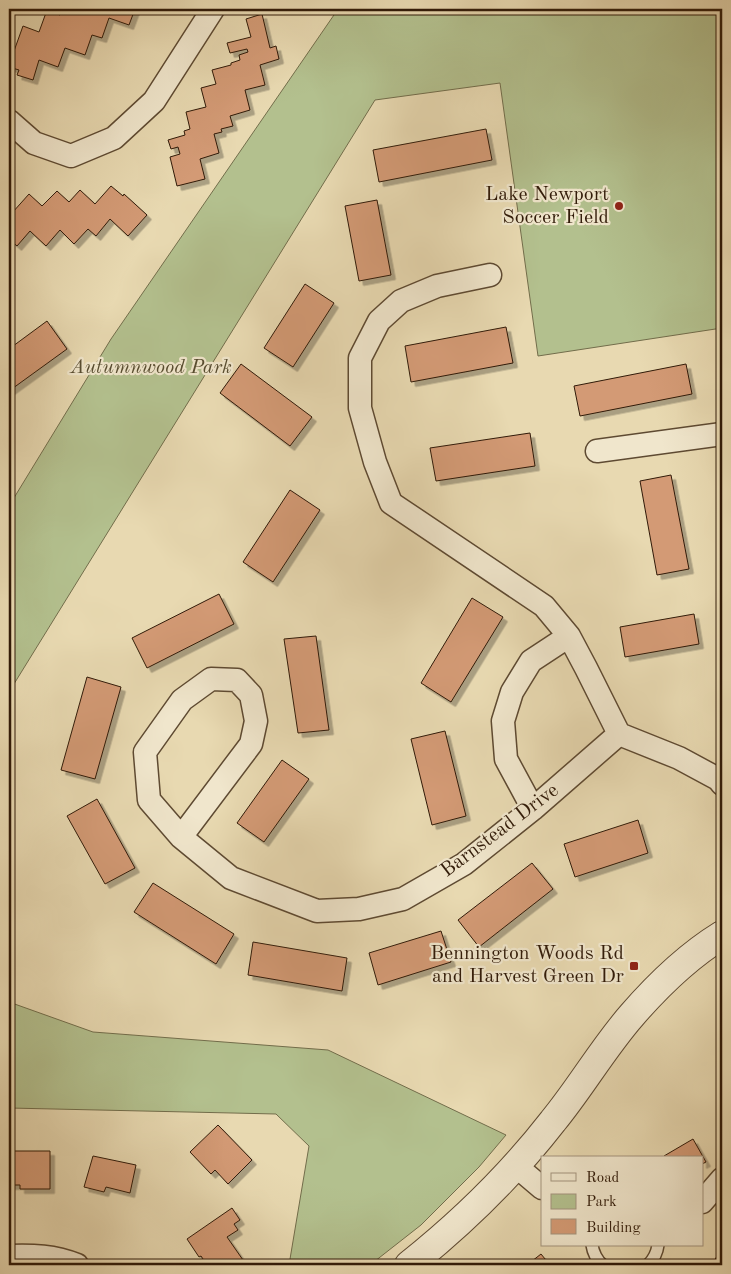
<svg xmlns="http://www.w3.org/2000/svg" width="731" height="1274" viewBox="0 0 731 1274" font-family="'Old Standard TT',serif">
  <defs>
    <filter id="shadow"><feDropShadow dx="4.5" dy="4.5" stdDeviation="0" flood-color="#0004"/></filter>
  </defs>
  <rect width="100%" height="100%" fill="#e8d9b1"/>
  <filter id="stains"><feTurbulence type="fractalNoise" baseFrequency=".004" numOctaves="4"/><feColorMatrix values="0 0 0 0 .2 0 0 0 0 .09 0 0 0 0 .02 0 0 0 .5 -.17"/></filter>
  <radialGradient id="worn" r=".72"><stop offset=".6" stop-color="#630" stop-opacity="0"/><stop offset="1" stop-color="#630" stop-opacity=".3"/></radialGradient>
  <path fill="#b3c08e" stroke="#726d4b" d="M 342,9 L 722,9 L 722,328 L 538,356 L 500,83 L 375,100 L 9,692 L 9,506 L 111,339 L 336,12 Z
    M 9,1002 L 93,1032 L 328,1050 L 506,1135 L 479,1167 L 421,1225 L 370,1265 L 289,1265 L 309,1146 L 276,1114 L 9,1108 Z"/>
  <path fill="#d39a74" stroke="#301a08" filter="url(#shadow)" d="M 62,9 L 135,9 L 129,25 L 109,18 L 102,38 L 92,35 L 85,55 L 65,48 L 58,67 L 39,60 L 33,80 L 17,75 L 19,70 L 9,67 L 9,49 L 14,51 L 23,26 L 39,32 L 47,10 L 60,15 Z
    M 262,14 L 270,48 L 276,46 L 279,59 L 260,65 L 265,85 L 245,90 L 250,110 L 230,116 L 233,126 L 221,129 L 222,132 L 214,134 L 219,153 L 200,159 L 205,179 L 177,186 L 170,157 L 180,154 L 178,147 L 171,149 L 168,140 L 185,135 L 184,131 L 190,129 L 186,112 L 206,107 L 201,88 L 216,84 L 212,70 L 231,65 L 231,63 L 240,60 L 239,55 L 248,52 L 247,49 L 230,53 L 227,43 L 251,37 L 246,19 Z
    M 486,129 L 492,160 L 379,182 L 373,150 Z
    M 111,186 L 123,196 L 124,194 L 147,215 L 128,236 L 110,219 L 96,236 L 88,229 L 74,244 L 60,230 L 46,246 L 30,231 L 17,246 L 9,239 L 9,210 L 12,213 L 29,194 L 42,206 L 57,191 L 69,202 L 80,190 L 95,204 Z
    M 377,200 L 391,275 L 359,281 L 345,206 Z
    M 305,284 L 334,303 L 293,367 L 264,348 Z
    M 47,321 L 67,349 L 9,391 L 9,349 Z
    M 506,327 L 513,363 L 411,382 L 405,346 Z
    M 722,360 L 722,387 L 718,361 Z
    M 241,364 L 312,417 L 290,446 L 220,393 Z
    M 686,364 L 692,394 L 580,416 L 574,386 Z
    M 530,433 L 535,466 L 436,481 L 430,448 Z
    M 671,475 L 689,569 L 657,575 L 640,481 Z
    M 290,490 L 320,510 L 273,582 L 243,562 Z
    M 219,594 L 234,624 L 147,668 L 132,638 Z
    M 472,598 L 503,617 L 451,702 L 421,683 Z
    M 694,614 L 699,644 L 625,657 L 620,627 Z
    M 316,636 L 329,730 L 298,733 L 284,639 Z
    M 87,677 L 121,687 L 95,779 L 61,770 Z
    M 445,731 L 466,816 L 432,825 L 411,739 Z
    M 282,760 L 309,779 L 264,842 L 237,823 Z
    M 97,799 L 135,868 L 105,884 L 67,816 Z
    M 638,820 L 648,853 L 575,877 L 564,844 Z
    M 532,863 L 553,889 L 479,947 L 458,920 Z
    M 153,883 L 234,934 L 216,964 L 134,912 Z
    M 441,931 L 451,962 L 378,985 L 369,953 Z
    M 253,942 L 347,958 L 342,991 L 248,975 Z
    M 218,1125 L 252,1160 L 228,1184 L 215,1170 L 211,1174 L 190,1152 Z
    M 693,1139 L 706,1162 L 702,1164 L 702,1158 L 665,1158 L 664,1156 Z
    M 9,1151 L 50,1151 L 50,1189 L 20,1189 L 20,1185 L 9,1185 Z
    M 93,1156 L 136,1165 L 130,1193 L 106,1187 L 104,1192 L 84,1187 Z
    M 232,1208 L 240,1220 L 234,1224 L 238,1230 L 227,1237 L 243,1260 L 236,1265 L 207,1265 L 201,1256 L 199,1257 L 187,1239 Z
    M 720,1252 L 722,1254 L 722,1265 L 711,1265 Z
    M 541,1254 L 550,1265 L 527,1265 Z"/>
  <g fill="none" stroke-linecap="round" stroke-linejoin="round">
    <g stroke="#5e4a32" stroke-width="14">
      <path id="service" d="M 592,1245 C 593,1252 597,1261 603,1265
        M 648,1265 C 653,1260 657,1253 658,1245"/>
    </g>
    <g stroke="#5e4a32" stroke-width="25">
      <path id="minor" d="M 9,121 L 34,143 L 71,156 L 114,138 L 154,101 L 213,9
        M 490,275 L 437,286 L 401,301 L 379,321 L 360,358 L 360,408 L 375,462 L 391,503 L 544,606 L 569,636 L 586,668 L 619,734
        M 597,451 L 722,434
        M 619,734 L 679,758 L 718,779 L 722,784
        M 533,809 L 506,759 L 503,721 L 512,692 L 531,661 L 569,636
        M 181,837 L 251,744 L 256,721 L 251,695 L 237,680 L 211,679 L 182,700 L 145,752 L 149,800 L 181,837 L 231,878 L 317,911 L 359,909 L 403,899 L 464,864 L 533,809 L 619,734
        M 516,1166 L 542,1188
        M 702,1202 L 722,1179
        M 9,1256 C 33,1255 54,1256 77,1265"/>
    </g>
    <g stroke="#5e4a32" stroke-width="30">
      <path id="tertiary" d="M 409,1265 C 463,1222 511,1175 553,1121 C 581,1087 603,1048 632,1015 C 658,985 688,956 722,935"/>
    </g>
    <use href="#service" stroke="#f0e6cc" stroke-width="11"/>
    <use href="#minor" stroke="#f0e6cc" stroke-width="22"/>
    <use href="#tertiary" stroke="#f0e6cc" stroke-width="28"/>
  </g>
  <g fill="#8f2418" stroke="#f0e6cc" stroke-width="2">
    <circle cx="619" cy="206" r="5"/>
    <rect x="629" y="961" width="10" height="10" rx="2.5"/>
  </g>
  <g text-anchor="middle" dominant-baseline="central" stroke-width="4.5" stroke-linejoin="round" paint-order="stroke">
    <g font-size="20" fill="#301a08" stroke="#f0e6cc" text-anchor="end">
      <text x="609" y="195">Lake Newport<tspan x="609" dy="23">Soccer Field</tspan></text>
      <text x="624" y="954">Bennington Woods Rd<tspan x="624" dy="23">and Harvest Green Dr</tspan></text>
    </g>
    <g font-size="20" font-style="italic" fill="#574c30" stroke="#f0e6cc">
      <text x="151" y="368">Autumnwood Park</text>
    </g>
    <g font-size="20" fill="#301a08" stroke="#f0e6cc">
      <text transform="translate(500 831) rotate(-37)">Barnstead Drive</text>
    </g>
  </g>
  <rect width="731" height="1274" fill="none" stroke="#e8d9b1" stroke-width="30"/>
  <rect x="10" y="10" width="711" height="1254" fill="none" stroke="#301a08" stroke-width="2.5"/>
  <rect x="15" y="15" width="701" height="1244" fill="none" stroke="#301a08"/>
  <rect x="541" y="1156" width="162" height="90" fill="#f0e6cc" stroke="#a3947e"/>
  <rect x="551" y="1173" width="25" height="8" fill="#f0e6cc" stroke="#a3947e"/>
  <text x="586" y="1182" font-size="15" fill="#301a08">Road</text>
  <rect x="551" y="1194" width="25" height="15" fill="#b3c08e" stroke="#a3947e"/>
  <text x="586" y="1206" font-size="15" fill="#301a08">Park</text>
  <rect x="551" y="1219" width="25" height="15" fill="#d39a74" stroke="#a3947e"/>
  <text x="586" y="1232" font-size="15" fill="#301a08">Building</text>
  <rect width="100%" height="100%" filter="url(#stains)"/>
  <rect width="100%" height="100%" fill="url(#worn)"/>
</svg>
